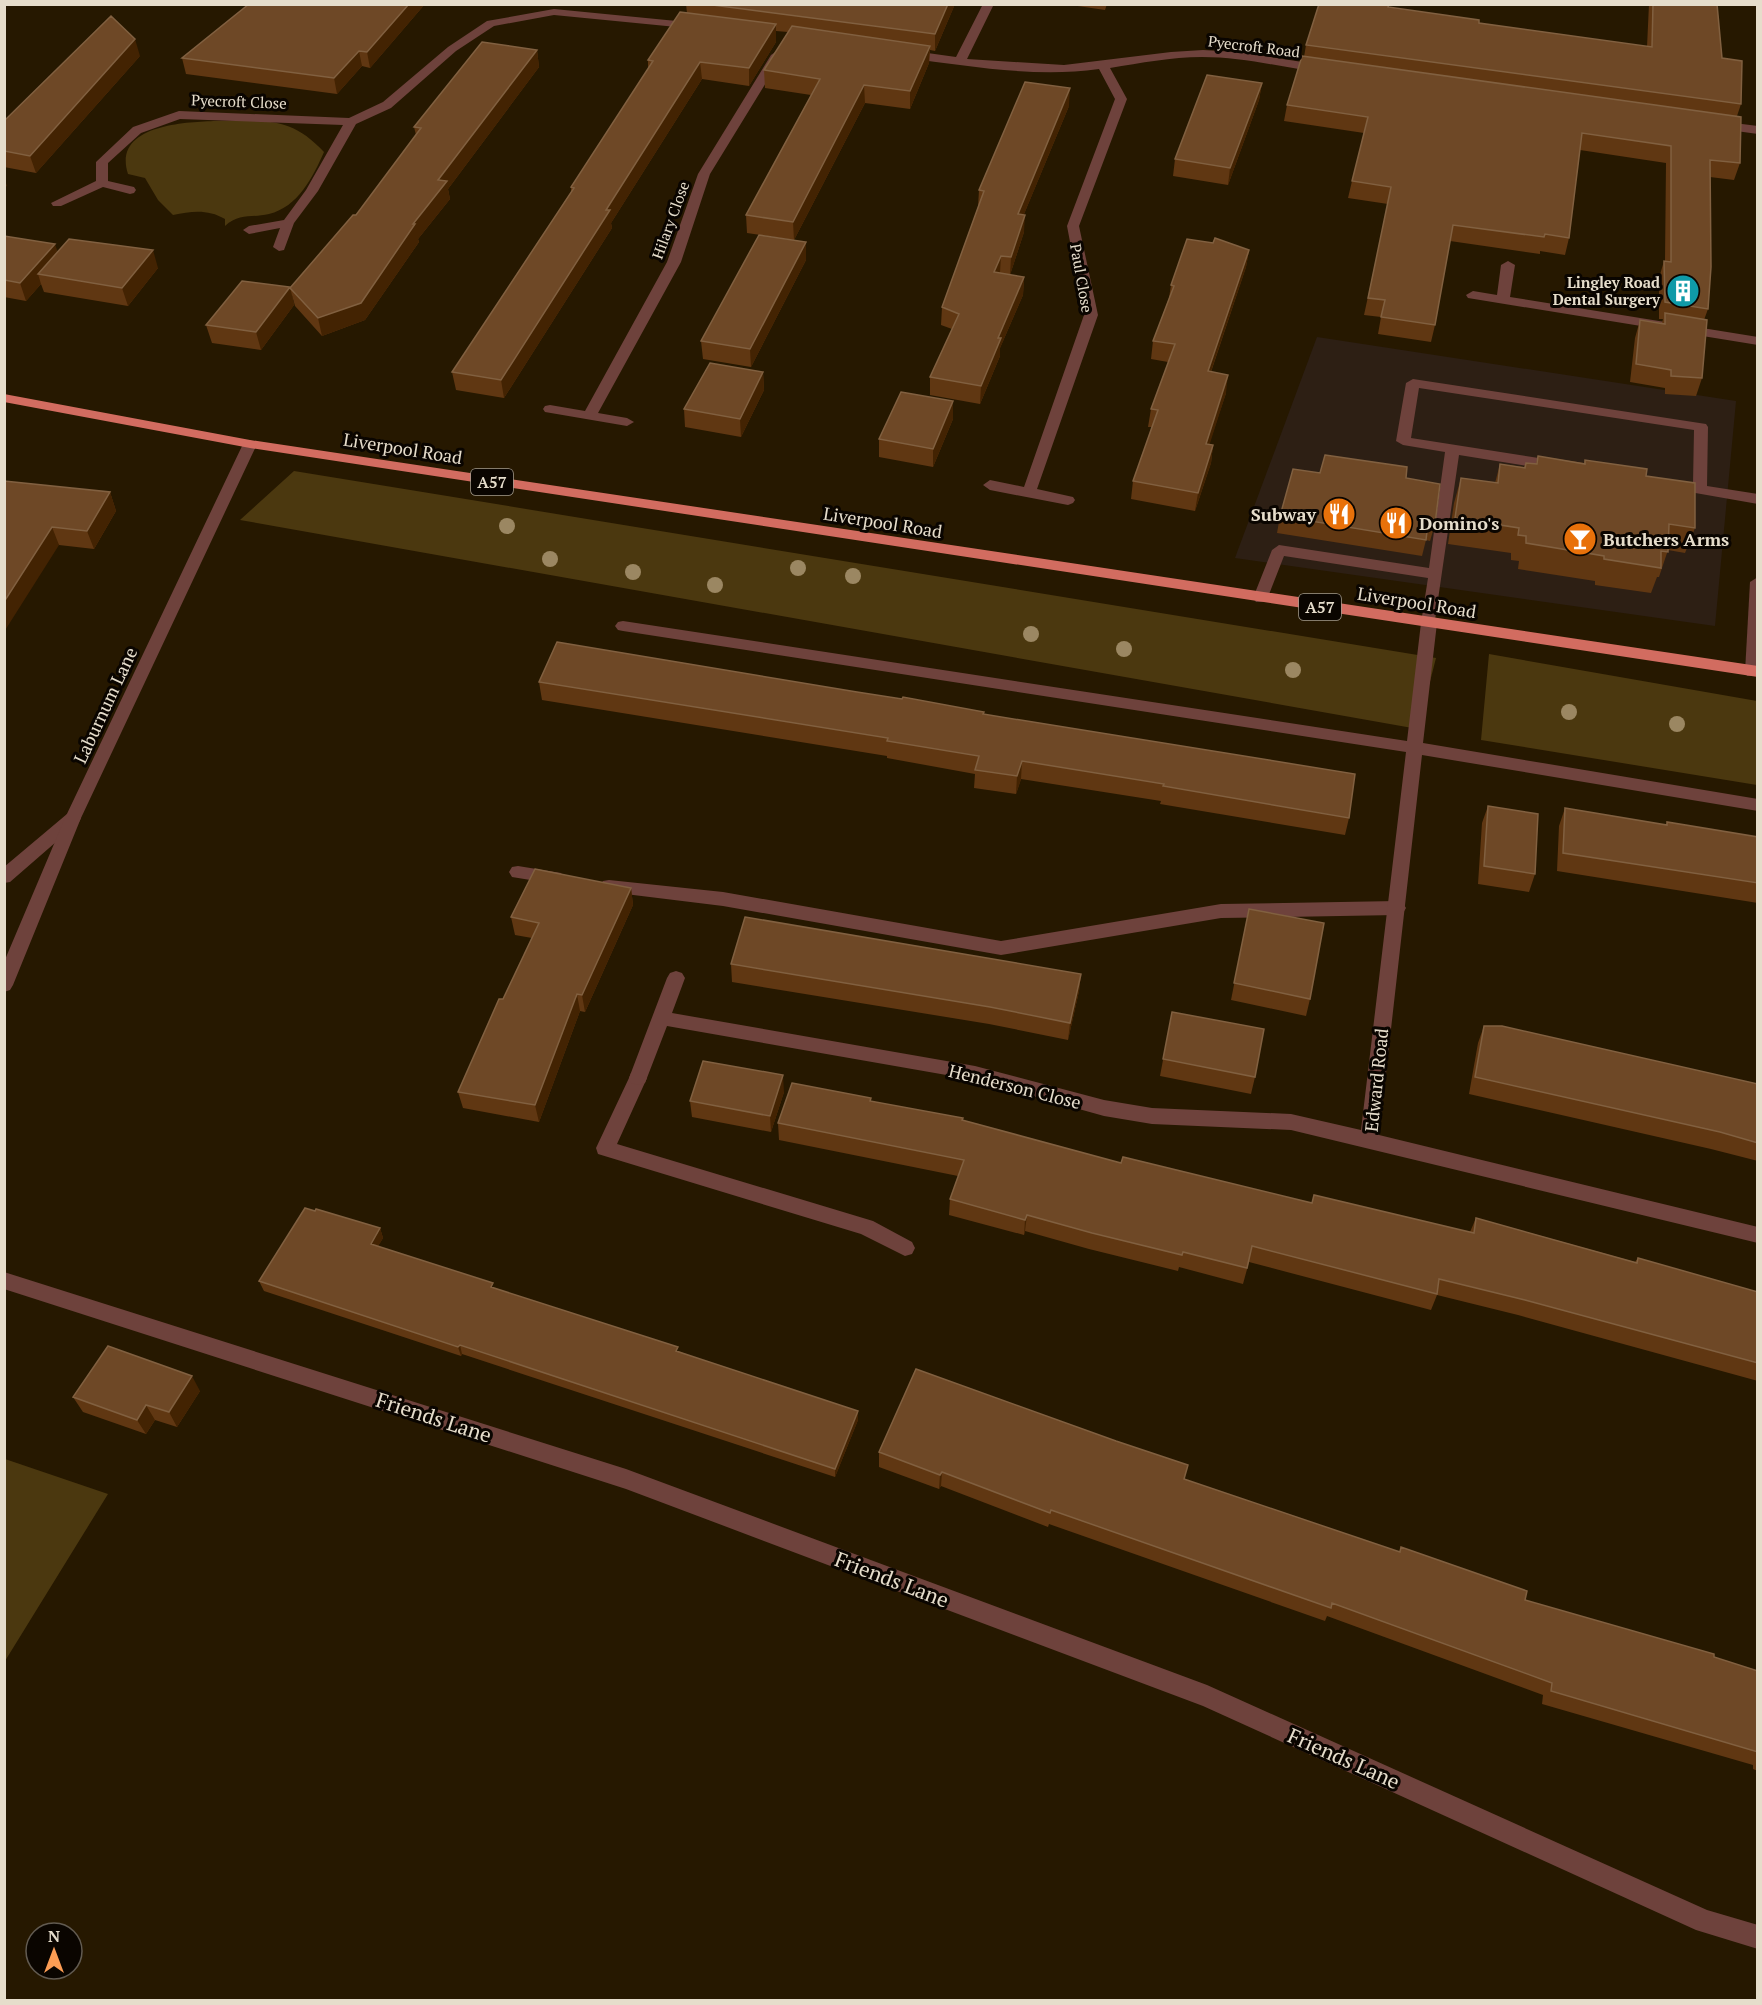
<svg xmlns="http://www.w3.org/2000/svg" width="1762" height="2005" viewBox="0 0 1762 2005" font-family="'PT Serif',serif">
  <rect width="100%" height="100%" fill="#261800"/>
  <path fill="#2d1f14" d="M 1317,337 L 1736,401 L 1715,626 L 1235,558 Z"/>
  <path fill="#4b380f" d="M 216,121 C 263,122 289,114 324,152 C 313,177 298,207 269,214 C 252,218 239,213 225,226 L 225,219 C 208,209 192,211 173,215 L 158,200 L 145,178 L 128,174 C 112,125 185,122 216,121 Z
    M 294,471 L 1436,658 L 1418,729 L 240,520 Z
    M 1489,654 L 1757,701 L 1757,785 L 1481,740 Z
    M 5,1459 L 108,1494 L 5,1661 L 4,1459 Z"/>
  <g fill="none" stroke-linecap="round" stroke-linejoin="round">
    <path fill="#6e423c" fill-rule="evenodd" d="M 1413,379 L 1706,424 L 1708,427 L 1707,486 L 1758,494 L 1758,504 L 1684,491 L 1682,488 L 1684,485 L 1693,484 L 1694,430 L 1419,388 L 1411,438 L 1558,461 L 1565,466 L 1558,471 L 1459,455 L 1434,627 L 1429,628 L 1421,623 L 1428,578 L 1284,556 L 1266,602 L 1256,602 L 1253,598 L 1272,550 L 1279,545 L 1429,568 L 1445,452 L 1403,445 L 1396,441 L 1406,383 Z
      M 73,812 L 79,814 L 81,818 L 79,822 L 10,882 L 4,883 L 4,867 L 67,814 Z
      M 518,866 L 561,873 L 564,878 L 561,883 L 555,884 L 512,877 L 509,872 L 512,867 Z
      M 609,880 L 723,892 L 1001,941 L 1221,904 L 1397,901 L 1403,903 L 1406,908 L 1403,913 L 1397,915 L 1221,918 L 1001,955 L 723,906 L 609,892 L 603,891 L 600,886 L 603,881 Z
      M 638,1071 L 645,1073 L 647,1078 L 617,1144 L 873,1221 L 912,1242 L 915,1248 L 912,1254 L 905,1256 L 861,1234 L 598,1154 L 596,1148 L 629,1078 L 631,1073 Z"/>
    <path fill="#6e423c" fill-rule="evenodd" d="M 983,4 L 994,4 L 967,59 L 1064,65 L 1171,52 L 1203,50 L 1237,52 L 1322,65 L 1328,69 L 1322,73 C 1282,67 1243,57 1202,57 C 1171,57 1141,63 1110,68 L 1127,99 L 1079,226 L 1098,315 L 1037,489 L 1073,497 L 1075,500 L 1073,503 L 1068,505 L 990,490 L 983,485 L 990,480 L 1024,487 L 1084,315 L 1067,226 L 1115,99 L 1099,69 C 1035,78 970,66 906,58 L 900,54 L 906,50 L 956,57 Z
      M 554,9 L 697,23 L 703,26 L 697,29 L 554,15 L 494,26 L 456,51 L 391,108 L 356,124 L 318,191 L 294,223 L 284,250 L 279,251 L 273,247 L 280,228 L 249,234 L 243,230 L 249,226 L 284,220 L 306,190 L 343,125 L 180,119 L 141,133 L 108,163 L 108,181 L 134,187 L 136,190 L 134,193 L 130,194 L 103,187 L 61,206 L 53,206 L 51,203 L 96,181 L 96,162 L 133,127 L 179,111 L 349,118 L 383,102 L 448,47 L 487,21 Z
      M 777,51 L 783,55 L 710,174 L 681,262 L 598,413 L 627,418 L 634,422 L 627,426 L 545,412 L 543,409 L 545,406 L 550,405 L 585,411 L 667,262 L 698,174 L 771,55 Z
      M 1718,121 L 1758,126 L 1758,134 L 1714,128 L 1712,125 Z
      M 1508,261 L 1515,265 L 1510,297 L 1758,337 L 1758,345 L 1468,298 L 1466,295 L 1473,291 L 1497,295 L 1501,265 Z
      M 250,440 L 257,444 L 81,818 L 13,985 L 10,990 L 4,992 L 4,962 L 65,818 L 243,444 Z
      M 1429,618 L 1437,623 L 1423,743 L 1758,799 L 1758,811 L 1422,755 L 1379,1135 L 1758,1227 L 1758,1243 L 1291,1130 L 1152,1124 L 1104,1116 L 975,1080 L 667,1026 L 645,1083 L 638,1085 L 631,1083 L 629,1078 L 667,978 L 670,973 L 676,971 L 682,973 L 685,978 L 672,1013 L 975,1066 L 1104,1100 L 1152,1108 L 1291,1114 L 1361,1130 L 1406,752 L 623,631 L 618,630 L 615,626 L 618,622 L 623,621 L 1407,741 L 1421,623 Z
      M 4,1272 L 626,1469 L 1207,1685 L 1707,1910 L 1758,1925 L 1758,1949 L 1696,1930 L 1203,1706 L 626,1489 L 4,1289 Z"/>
    <path fill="#6e423c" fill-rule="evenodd" d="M 1758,577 L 1758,676 L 1747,676 L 1745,672 L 1750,582 Z"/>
    <path fill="#d26c60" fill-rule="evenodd" d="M 4,394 L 250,440 L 1758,666 L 1758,677 L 250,448 L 4,402 Z"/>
  </g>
  <g fill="#9b8762">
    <circle cx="507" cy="526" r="8"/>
    <circle cx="550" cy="559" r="8"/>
    <circle cx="798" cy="568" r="8"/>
    <circle cx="633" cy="572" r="8"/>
    <circle cx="853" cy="576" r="8"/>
    <circle cx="715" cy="585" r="8"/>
    <circle cx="1031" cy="634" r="8"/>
    <circle cx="1124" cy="649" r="8"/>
    <circle cx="1293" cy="670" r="8"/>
    <circle cx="1569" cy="712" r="8"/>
    <circle cx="1677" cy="724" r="8"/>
  </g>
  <path fill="#603712" d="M 249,4 L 425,4 L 370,68 L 362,66 L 337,94 L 186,74 L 182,58 Z
    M 686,4 L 955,4 L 935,51 L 930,50 L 929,63 L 910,109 L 865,103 L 794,240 L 747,233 L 746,215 L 811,95 L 765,88 L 764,70 L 788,32 L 776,31 L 776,42 L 749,86 L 702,79 L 611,223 L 612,228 L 504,398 L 456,390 L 452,372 L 571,192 L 571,187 L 648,69 L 648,60 L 687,13 Z
    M 1064,4 L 1107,4 L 1105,10 Z
    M 1649,4 L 1717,4 L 1722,58 L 1741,104 L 1737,116 L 1740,163 L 1734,180 L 1710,177 L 1708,309 L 1704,320 L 1702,378 L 1696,396 L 1665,394 L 1665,388 L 1630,382 L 1635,338 L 1640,320 L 1662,323 L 1663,319 L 1659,319 L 1659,278 L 1664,261 L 1665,261 L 1666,163 L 1580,150 L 1569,238 L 1565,255 L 1540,251 L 1540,254 L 1450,241 L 1435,325 L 1431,342 L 1378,334 L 1381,317 L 1364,315 L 1388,204 L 1348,198 L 1352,181 L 1364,133 L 1284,121 L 1287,105 L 1304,57 L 1306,45 L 1388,7 L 1479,23 L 1647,47 Z
    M 537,50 L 539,67 L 448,189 L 450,199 L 418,239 L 419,242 L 365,320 L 322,336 L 295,306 L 290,288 L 356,215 L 416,135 L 414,127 Z
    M 140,56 L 36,173 L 4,167 L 4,121 Z
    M 1262,83 L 1259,100 L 1228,185 L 1173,176 L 1175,159 Z
    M 1069,106 L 1024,214 L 1024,232 L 1010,275 L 1024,277 L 1023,295 L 1000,348 L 1000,356 L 980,404 L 930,395 L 930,377 L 952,329 L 941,325 L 942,307 L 978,207 L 979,190 Z
    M 4,236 L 58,251 L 158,268 L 128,306 L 44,292 L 41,284 L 26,301 L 4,297 Z
    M 806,242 L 806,260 L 751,367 L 703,359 L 701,341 Z
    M 1249,250 L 1246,267 L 1211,372 L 1226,393 L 1209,444 L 1213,445 L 1211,463 L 1195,511 L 1131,499 L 1133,481 L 1152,427 L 1148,427 L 1151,409 L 1168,362 L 1151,359 L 1153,341 L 1169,298 L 1171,285 Z
    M 290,287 L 294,305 L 261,350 L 212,343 L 206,325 Z
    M 763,372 L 764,390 L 741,437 L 685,427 L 684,409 Z
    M 953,401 L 953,419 L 933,467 L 879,457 L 879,439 Z
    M 1538,456 L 1584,463 L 1585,460 L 1646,476 L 1695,528 L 1685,553 L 1668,550 L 1659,577 L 1657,577 L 1651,593 L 1595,585 L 1595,581 L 1518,569 L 1519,561 L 1511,560 L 1511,553 L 1448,544 L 1454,503 L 1461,478 L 1495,483 L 1500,464 L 1524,467 L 1526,463 L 1536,464 Z
    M 1320,473 L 1406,478 L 1435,524 L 1430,541 L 1426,540 L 1422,556 L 1277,533 L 1280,516 Z
    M 4,481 L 110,492 L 116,511 L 94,549 L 59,545 Z
    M 539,682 L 857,692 L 984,712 L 984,715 L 1349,818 L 1345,835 L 1160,804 L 1161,801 L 1021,779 L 1016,794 L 974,788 L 975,774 L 887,758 L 887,756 L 542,700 Z
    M 1488,806 L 1535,874 L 1529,892 L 1478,884 L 1482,823 Z
    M 1565,808 L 1666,825 L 1667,822 L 1758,837 L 1758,903 L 1557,871 L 1559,826 Z
    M 631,888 L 633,905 L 585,1012 L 580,1011 L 539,1122 L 463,1108 L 458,1092 L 503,999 L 532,938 L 515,935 L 511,917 Z
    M 1249,909 L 1310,999 L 1306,1016 L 1231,1000 Z
    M 731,964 L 1081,974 L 1079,991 L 1068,1040 L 989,1024 L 732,982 Z
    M 1172,1012 L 1255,1077 L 1251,1094 L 1160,1076 Z
    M 1484,1026 L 1758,1084 L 1758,1161 L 1711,1149 L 1469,1094 L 1478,1043 Z
    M 784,1092 L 771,1132 L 692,1117 L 690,1101 Z
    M 871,1101 L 963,1120 L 1121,1163 L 1312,1203 L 1314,1195 L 1470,1232 L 1476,1218 L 1635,1262 L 1638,1258 L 1758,1292 L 1758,1381 L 1518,1315 L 1437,1295 L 1431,1310 L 1249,1262 L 1243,1284 L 1179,1267 L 1178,1271 L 1089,1249 L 1025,1231 L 1024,1235 L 949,1215 L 950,1199 L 958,1176 L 779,1140 L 778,1123 Z
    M 380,1228 L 383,1238 L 378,1246 L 495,1288 L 678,1351 L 858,1420 L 835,1477 L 462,1354 L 461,1356 L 264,1291 L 259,1281 Z
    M 200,1391 L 177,1427 L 155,1420 L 146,1434 L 83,1412 L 73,1397 Z
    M 879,1452 L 1185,1480 L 1399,1552 L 1401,1547 L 1525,1600 L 1758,1671 L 1758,1771 L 1753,1769 L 1753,1765 L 1542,1704 L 1543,1695 L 1327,1616 L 1325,1621 L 1049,1524 L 1048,1527 L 941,1486 L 939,1489 L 879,1467 Z"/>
  <path fill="#432302" d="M 409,4 L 425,4 L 370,68 L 367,52 Z
    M 948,4 L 955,4 L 935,51 L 935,34 Z
    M 776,24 L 776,42 L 749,86 L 749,68 Z
    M 135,39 L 140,56 L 36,173 L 30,156 Z
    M 930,46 L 929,63 L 910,109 L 910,91 Z
    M 537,50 L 539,67 L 448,189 L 450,199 L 418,239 L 419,242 L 365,320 L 322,336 L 318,318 L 413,224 L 438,180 Z
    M 359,51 L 362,66 L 337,94 L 334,78 Z
    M 700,62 L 702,79 L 611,223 L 612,228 L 504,398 L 501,380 L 606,210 Z
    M 1262,83 L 1259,100 L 1228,185 L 1230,168 Z
    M 864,85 L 865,103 L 794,240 L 793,222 Z
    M 1070,88 L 1069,106 L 1017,231 L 1018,214 Z
    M 4,177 L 7,186 L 4,188 Z
    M 1025,215 L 1024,232 L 1010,275 L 1011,257 Z
    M 806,242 L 806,260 L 751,367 L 750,349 Z
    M 55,244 L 61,262 L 38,274 L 41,284 L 26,301 L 20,283 Z
    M 153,250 L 158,268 L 128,306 L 122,288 Z
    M 1249,250 L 1246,267 L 1205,389 L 1208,371 Z
    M 1001,256 L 1000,273 L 994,272 Z
    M 1024,277 L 1023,295 L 1000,348 L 1000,356 L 980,404 L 981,386 L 998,338 Z
    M 290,287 L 294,305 L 261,350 L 256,332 Z
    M 763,372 L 764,390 L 741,437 L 740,419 Z
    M 1228,375 L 1226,393 L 1204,462 L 1206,444 Z
    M 953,401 L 953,419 L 933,467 L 933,449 Z
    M 1213,445 L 1211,463 L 1195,511 L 1198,493 Z
    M 110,492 L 116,511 L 94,549 L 87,531 Z
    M 52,527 L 59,545 L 4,632 L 4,602 Z
    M 1022,761 L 1021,779 L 1016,794 L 1017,776 Z
    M 631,888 L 633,905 L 585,1012 L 582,995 Z
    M 1081,974 L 1079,991 L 1068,1040 L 1070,1023 Z
    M 577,994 L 580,1011 L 539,1122 L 535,1105 Z
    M 783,1075 L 784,1092 L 771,1132 L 770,1116 Z
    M 1027,1215 L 1025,1231 L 1024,1235 L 1025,1220 Z
    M 380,1228 L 383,1238 L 374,1253 L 371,1244 Z
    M 460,1345 L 462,1354 L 461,1356 L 458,1347 Z
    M 192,1376 L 200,1391 L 177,1427 L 169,1412 Z
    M 146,1405 L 155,1420 L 146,1434 L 137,1420 Z
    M 858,1411 L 858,1420 L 835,1477 L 835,1469 Z
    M 942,1472 L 941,1486 L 939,1489 L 940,1475 Z"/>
  <path fill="#6e4826" stroke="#816040" stroke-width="1.5" d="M 249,4 L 409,4 L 367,52 L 359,51 L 334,78 L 182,58 Z
    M 705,4 L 948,4 L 935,34 Z
    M 1319,4 L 1389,4 L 1388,7 L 1479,20 L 1479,23 L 1652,47 L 1653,4 L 1717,4 L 1722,58 L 1742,61 L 1741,104 L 1306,45 Z
    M 680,12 L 776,24 L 749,68 L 700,62 L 606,210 L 610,210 L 501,380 L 452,372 L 574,188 L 571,187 L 653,61 L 648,60 Z
    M 111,16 L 135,39 L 30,156 L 4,151 L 4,121 Z
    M 792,26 L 930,46 L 910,91 L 864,85 L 793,222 L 746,215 L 820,79 L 764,70 Z
    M 482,42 L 537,50 L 438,180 L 447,181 L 413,224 L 415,224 L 361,303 L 318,318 L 290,288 L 353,215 L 356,215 L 421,128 L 414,127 Z
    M 1302,56 L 1741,117 L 1740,163 L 1710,160 L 1711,267 L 1708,309 L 1665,302 L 1664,261 L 1671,262 L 1671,146 L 1582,133 L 1569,238 L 1545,234 L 1544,237 L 1453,225 L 1435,325 L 1381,317 L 1385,300 L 1368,298 L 1391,187 L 1352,181 L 1368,117 L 1287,105 Z
    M 1207,75 L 1262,83 L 1230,168 L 1175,159 Z
    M 1025,82 L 1070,88 L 1018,214 L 1025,215 L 1011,257 L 1001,256 L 994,272 L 1024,277 L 998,338 L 1001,338 L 981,386 L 930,377 L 959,314 L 942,307 L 984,191 L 979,190 Z
    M 759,235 L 806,242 L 750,349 L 701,341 Z
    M 4,236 L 55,244 L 20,283 L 4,280 Z
    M 1215,238 L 1249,250 L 1208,371 L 1228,375 L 1206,444 L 1213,445 L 1198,493 L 1133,481 L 1158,410 L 1151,409 L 1175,344 L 1153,341 L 1174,286 L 1171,285 L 1187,239 L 1213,243 Z
    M 69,239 L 153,250 L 122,288 L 38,274 Z
    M 242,281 L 290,287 L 256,332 L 206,325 Z
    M 1665,313 L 1707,320 L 1702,378 L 1671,376 L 1671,370 L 1636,364 L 1640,320 L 1665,324 Z
    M 710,363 L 763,372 L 740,419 L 684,409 Z
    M 901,392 L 953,401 L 933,449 L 879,439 Z
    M 1325,455 L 1407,467 L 1406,478 L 1440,484 L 1435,524 L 1428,523 L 1426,540 L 1280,516 L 1293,469 L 1320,473 Z
    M 1538,456 L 1585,464 L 1585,460 L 1647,469 L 1646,476 L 1695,483 L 1695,528 L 1669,524 L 1668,552 L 1661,551 L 1661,568 L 1604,559 L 1604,556 L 1526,543 L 1526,536 L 1518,535 L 1519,528 L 1455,518 L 1461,478 L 1498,483 L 1500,464 L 1525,468 L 1526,463 L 1537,464 Z
    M 4,481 L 110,492 L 87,531 L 52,527 L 4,602 Z
    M 557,642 L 857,692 L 902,699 L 903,697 L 984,712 L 983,714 L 1355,774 L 1349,818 L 1163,786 L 1164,784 L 1022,761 L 1017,776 L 975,770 L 979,756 L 887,741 L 888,738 L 539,682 Z
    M 1488,806 L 1538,814 L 1535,874 L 1484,866 Z
    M 1565,808 L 1667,825 L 1667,822 L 1758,837 L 1758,883 L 1563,853 Z
    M 535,869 L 631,888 L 582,995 L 577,994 L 535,1105 L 458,1092 L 499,999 L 503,999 L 539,923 L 511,917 Z
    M 1249,909 L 1324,923 L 1310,999 L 1234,983 Z
    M 745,917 L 1081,974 L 1070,1023 L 990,1007 L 731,964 Z
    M 1172,1012 L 1264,1029 L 1255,1077 L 1163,1059 Z
    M 1484,1026 L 1502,1026 L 1758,1084 L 1758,1143 L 1720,1132 L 1475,1077 Z
    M 703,1061 L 783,1075 L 770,1116 L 690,1101 Z
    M 792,1083 L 871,1098 L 870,1101 L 963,1118 L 962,1120 L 1121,1163 L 1123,1157 L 1312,1203 L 1314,1195 L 1474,1233 L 1476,1218 L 1637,1263 L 1638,1258 L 1758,1292 L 1758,1363 L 1525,1300 L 1439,1279 L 1437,1294 L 1252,1246 L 1247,1268 L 1183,1252 L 1182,1255 L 1092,1233 L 1027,1215 L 1025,1220 L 950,1199 L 964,1160 L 778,1123 Z
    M 305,1208 L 315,1211 L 316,1209 L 380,1228 L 371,1244 L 493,1283 L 491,1287 L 678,1347 L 676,1351 L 858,1411 L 835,1469 L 460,1345 L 458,1347 L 259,1281 Z
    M 108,1346 L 192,1376 L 169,1412 L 146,1405 L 137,1420 L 73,1397 Z
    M 916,1369 L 1116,1441 L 1188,1465 L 1184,1479 L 1400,1552 L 1401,1547 L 1527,1591 L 1525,1600 L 1714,1654 L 1714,1657 L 1758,1671 L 1758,1752 L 1551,1691 L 1552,1683 L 1332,1603 L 1331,1608 L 1051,1510 L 1050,1513 L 942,1472 L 940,1475 L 879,1452 Z"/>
  <defs>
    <g id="building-disc" transform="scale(1.725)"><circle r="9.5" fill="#0f9aa8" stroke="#0a0500"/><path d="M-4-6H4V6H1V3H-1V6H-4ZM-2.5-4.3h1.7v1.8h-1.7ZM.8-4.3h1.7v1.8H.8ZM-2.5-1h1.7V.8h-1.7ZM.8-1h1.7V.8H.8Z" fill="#fff"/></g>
    <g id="restaurant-disc" transform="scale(1.725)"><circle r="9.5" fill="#e8710a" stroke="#0a0500"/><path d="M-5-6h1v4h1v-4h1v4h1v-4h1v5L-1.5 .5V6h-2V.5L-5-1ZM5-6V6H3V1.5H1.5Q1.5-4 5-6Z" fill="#fff"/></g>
    <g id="bar-disc" transform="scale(1.725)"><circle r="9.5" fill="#e8710a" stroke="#0a0500"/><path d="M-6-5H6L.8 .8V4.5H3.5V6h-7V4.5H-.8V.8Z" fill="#fff"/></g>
  </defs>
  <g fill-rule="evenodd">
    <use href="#building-disc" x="1683" y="291"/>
    <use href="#restaurant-disc" x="1339" y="514"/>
    <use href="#restaurant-disc" x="1396" y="523"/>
    <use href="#bar-disc" x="1580" y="539"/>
  </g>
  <g text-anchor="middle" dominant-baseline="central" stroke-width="6" stroke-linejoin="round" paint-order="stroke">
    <g font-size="15" fill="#e6ddcb" stroke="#0a0500">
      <text transform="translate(1254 46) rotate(7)">Pyecroft Road</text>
      <text transform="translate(239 101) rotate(2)">Pyecroft Close</text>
      <text transform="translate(670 220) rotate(-70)">Hilary Close</text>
      <text transform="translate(1082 278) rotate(80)">Paul Close</text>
    </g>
    <g font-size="15" font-weight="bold" fill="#e6ddcb" stroke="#0a0500" text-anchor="end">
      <text x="1660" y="282">Lingley Road<tspan x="1660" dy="17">Dental Surgery</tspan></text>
    </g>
    <g fill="#0a0500" stroke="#a49c8e" stroke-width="1.5">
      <rect x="471" y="469" width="42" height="26" rx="4.5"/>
      <rect x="1299" y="594" width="42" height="26" rx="4.5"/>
    </g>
    <g font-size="16" font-weight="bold" fill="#e6ddcb">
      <text x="492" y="482">A57</text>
      <text x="1320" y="607">A57</text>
    </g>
    <g font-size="18" fill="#e6ddcb" stroke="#0a0500">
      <text transform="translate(403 448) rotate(9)">Liverpool Road</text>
      <text transform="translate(883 522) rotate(9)">Liverpool Road</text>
      <text transform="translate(1417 602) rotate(9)">Liverpool Road</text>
      <text transform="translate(105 705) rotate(-65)">Laburnum Lane</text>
      <text transform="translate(1376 1080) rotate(-84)">Edward Road</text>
      <text transform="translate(1015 1086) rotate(14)">Henderson Close</text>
    </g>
    <g font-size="18" font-weight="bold" fill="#e6ddcb" stroke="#0a0500" text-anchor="start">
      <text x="1316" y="514" text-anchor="end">Subway</text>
      <text x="1419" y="523">Domino's</text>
      <text x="1603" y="539">Butchers Arms</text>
    </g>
    <g font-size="21" fill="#e6ddcb" stroke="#0a0500">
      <text transform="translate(434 1417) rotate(18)">Friends Lane</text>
      <text transform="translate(892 1579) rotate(21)">Friends Lane</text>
      <text transform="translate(1344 1758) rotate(24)">Friends Lane</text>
    </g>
  </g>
  <rect width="1762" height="2005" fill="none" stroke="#e6ddcb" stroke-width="12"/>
  <g transform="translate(54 1951)"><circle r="28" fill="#0a0500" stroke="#625b51" stroke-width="1.5"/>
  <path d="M0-4.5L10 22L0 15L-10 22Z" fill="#fc9d54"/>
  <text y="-9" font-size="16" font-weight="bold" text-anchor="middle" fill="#e6ddcb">N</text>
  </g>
</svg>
